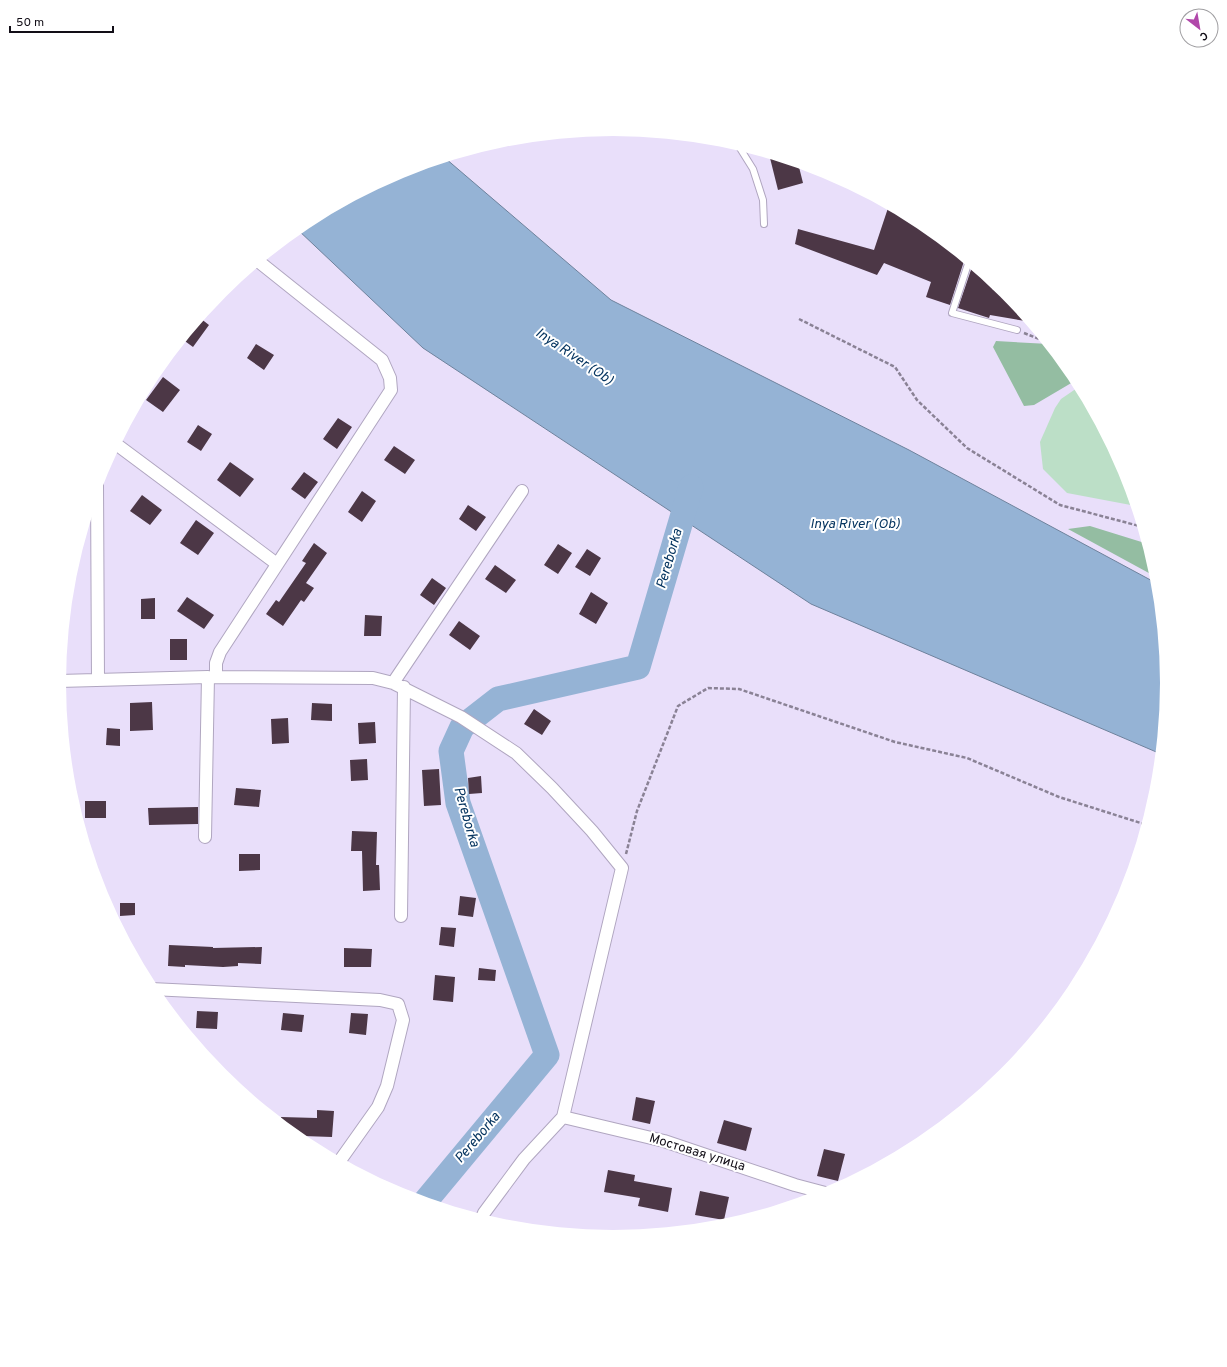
<svg xmlns="http://www.w3.org/2000/svg" width="1227" height="1367" viewBox="0 0 1227 1367" font-family="Overpass,sans-serif">
  <rect width="100%" height="100%" fill="#e9dffa"/>
  <path fill="#bcdfc7" d="M 1080,386 L 1126,472 L 1136,506 L 1067,493 L 1043,469 L 1040,442 L 1055,408 L 1061,399 Z"/>
  <path fill="#94bda2" d="M 996,341 L 1049,344 L 1075,376 L 1078,381 L 1073,382 L 1034,405 L 1024,406 L 993,347 Z
    M 1090,526 L 1148,544 L 1158,578 L 1068,529 Z"/>
  <path fill="#95b3d5" stroke="#6e829c" d="M 445,158 L 611,300 L 909,450 L 1158,584 L 1168,684 L 1161,754 L 811,604 L 423,348 L 297,229 L 306,222 L 402,171 Z"/>
  <g fill="none" stroke-linecap="round" stroke-linejoin="round">
    <path stroke="#95b3d5" stroke-width="25" d="M 424,1203 L 547,1055 L 458,803 L 451,751 L 462,727 L 498,699 L 638,667 L 691,487"/>
  </g>
  <path fill="#4c3746" d="M 769,154 L 798,163 L 803,183 L 778,190 Z
    M 889,205 L 922,223 L 965,258 L 950,305 L 926,297 L 931,282 L 884,263 L 877,275 L 795,244 L 798,229 L 874,250 Z
    M 973,264 L 994,282 L 992,289 L 1009,295 L 1031,322 L 990,315 L 989,318 L 958,308 Z
    M 200,318 L 209,325 L 193,347 L 182,339 Z
    M 256,344 L 274,355 L 264,370 L 247,358 Z
    M 163,377 L 180,390 L 163,412 L 146,400 Z
    M 338,418 L 352,427 L 337,449 L 323,439 Z
    M 198,425 L 212,434 L 201,451 L 187,442 Z
    M 394,446 L 415,460 L 405,474 L 384,460 Z
    M 230,462 L 254,479 L 240,497 L 217,480 Z
    M 304,472 L 318,482 L 305,499 L 291,489 Z
    M 362,491 L 376,501 L 362,522 L 348,512 Z
    M 142,495 L 162,510 L 150,525 L 130,511 Z
    M 468,505 L 486,517 L 476,531 L 459,519 Z
    M 196,520 L 214,533 L 198,555 L 180,543 Z
    M 314,543 L 327,553 L 306,583 L 314,588 L 304,602 L 301,600 L 283,626 L 266,614 L 276,600 L 279,602 L 306,563 L 302,561 Z
    M 558,544 L 572,553 L 558,574 L 544,565 Z
    M 587,549 L 601,558 L 590,576 L 575,567 Z
    M 495,565 L 516,580 L 506,593 L 485,579 Z
    M 432,578 L 446,588 L 434,605 L 420,595 Z
    M 591,592 L 608,603 L 596,624 L 579,614 Z
    M 187,597 L 214,615 L 204,629 L 177,611 Z
    M 155,598 L 155,619 L 141,619 L 141,599 Z
    M 365,615 L 382,616 L 381,636 L 364,636 Z
    M 459,621 L 480,636 L 470,650 L 449,635 Z
    M 170,639 L 187,639 L 187,660 L 170,660 Z
    M 152,702 L 153,730 L 130,731 L 130,703 Z
    M 312,703 L 332,704 L 332,721 L 311,720 Z
    M 534,709 L 551,721 L 542,735 L 524,724 Z
    M 288,718 L 289,743 L 272,744 L 271,719 Z
    M 375,722 L 376,743 L 359,744 L 358,723 Z
    M 107,728 L 120,729 L 120,746 L 106,745 Z
    M 367,759 L 368,780 L 351,781 L 350,760 Z
    M 439,769 L 441,805 L 424,806 L 422,770 Z
    M 481,776 L 482,793 L 469,794 L 468,778 Z
    M 236,788 L 261,790 L 259,807 L 234,805 Z
    M 85,801 L 106,801 L 106,818 L 85,818 Z
    M 198,807 L 198,824 L 149,825 L 148,808 Z
    M 352,831 L 377,832 L 376,865 L 379,865 L 380,890 L 363,891 L 362,851 L 351,851 Z
    M 239,854 L 260,854 L 260,870 L 239,871 Z
    M 460,896 L 476,898 L 473,917 L 458,915 Z
    M 120,903 L 135,903 L 135,915 L 120,916 Z
    M 441,927 L 456,928 L 454,947 L 439,945 Z
    M 169,945 L 213,947 L 213,948 L 262,947 L 261,964 L 238,963 L 238,966 L 223,967 L 185,965 L 185,967 L 168,966 Z
    M 344,948 L 372,949 L 371,967 L 344,967 Z
    M 479,968 L 496,970 L 495,981 L 478,980 Z
    M 435,975 L 455,977 L 453,1002 L 433,1000 Z
    M 197,1011 L 218,1012 L 217,1029 L 196,1028 Z
    M 283,1013 L 304,1015 L 302,1032 L 281,1030 Z
    M 351,1013 L 368,1014 L 366,1035 L 349,1033 Z
    M 636,1097 L 655,1101 L 650,1124 L 632,1120 Z
    M 317,1110 L 334,1111 L 332,1137 L 303,1136 L 303,1142 L 281,1125 L 281,1117 L 317,1118 Z
    M 724,1120 L 752,1128 L 746,1151 L 717,1143 Z
    M 824,1149 L 845,1154 L 838,1181 L 817,1176 Z
    M 608,1170 L 635,1175 L 634,1181 L 672,1188 L 668,1212 L 638,1206 L 640,1198 L 604,1192 Z
    M 700,1191 L 729,1197 L 724,1220 L 695,1215 Z"/>
  <g fill="none" stroke-linecap="round" stroke-linejoin="round">
    <g stroke="#b0a6c0" stroke-width="8">
      <path id="lane" d="M 738,145 L 753,169 L 763,200 L 764,224
        M 969,261 L 952,313 L 1017,330"/>
    </g>
    <g stroke="#b0a6c0" stroke-width="14">
      <path id="street" d="M 116,444 L 277,564
        M 97,485 L 98,680
        M 216,677 L 216,663 L 220,652 L 391,390 L 390,378 L 382,360 L 258,261
        M 59,681 L 208,677 L 373,678 L 393,683 L 461,717 L 516,753 L 552,788 L 592,831 L 622,868 L 563,1117 L 524,1159 L 484,1213 L 481,1220
        M 393,683 L 522,491
        M 205,837 L 208,677
        M 401,916 L 404,687
        M 151,989 L 380,1000 L 398,1004 L 403,1020 L 387,1086 L 378,1107 L 339,1162
        M 563,1117 L 664,1141 L 795,1185 L 829,1194"/>
    </g>
    <path stroke="#8a8295" stroke-width="2.5" stroke-dasharray="4 2" stroke-linecap="butt" d="M 799,319 L 895,367 L 917,400 L 967,448 L 1060,505 L 1143,527
      M 1024,333 L 1044,341 L 1045,339
      M 626,854 L 637,811 L 678,706 L 708,688 L 739,689 L 895,742 L 967,758 L 1059,797 L 1147,825"/>
    <use href="#lane" stroke="#fff" stroke-width="6"/>
    <use href="#street" stroke="#fff" stroke-width="12"/>
  </g>
  <g text-anchor="middle" dominant-baseline="central" stroke-width="4" stroke-linejoin="round" paint-order="stroke">
    <g font-size="13" fill="#120e17" stroke="#fff">
      <text transform="translate(697 1153) rotate(17)">Мостовая улица</text>
    </g>
    <g font-size="14" font-style="italic" fill="#063560" stroke="#fff">
      <text transform="translate(574 357) rotate(34)">Inya River (Ob)</text>
      <text x="855" y="524">Inya River (Ob)</text>
      <text transform="translate(670 559) rotate(-74)">Pereborka</text>
      <text transform="translate(466 817) rotate(74)">Pereborka</text>
      <text transform="translate(478 1138) rotate(-50)">Pereborka</text>
    </g>
  </g>
  <path d="M0 0H1227V1367H0ZM66 683a547 547 0 1 1 1094 0a547 547 0 1 1-1094 0Z" fill="#fff" fill-rule="evenodd"/>
  <g transform="translate(1199 28) rotate(149)"><circle r="19" fill="#ffffff" stroke="#a09fa2"/>
  <path d="M0-3L7 15L0 10L-7 15Z" fill="#b148aa"/>
  <text y="-6" font-size="11" font-weight="bold" text-anchor="middle" fill="#120e17">С</text>
  </g>
  <path d="M10 26v6h103v-6" fill="none" stroke="#120e17" stroke-width="2"/>
  <text x="16" y="26" font-size="12" fill="#120e17" stroke="#ffffff" stroke-width="3" paint-order="stroke">50 m</text>
</svg>
